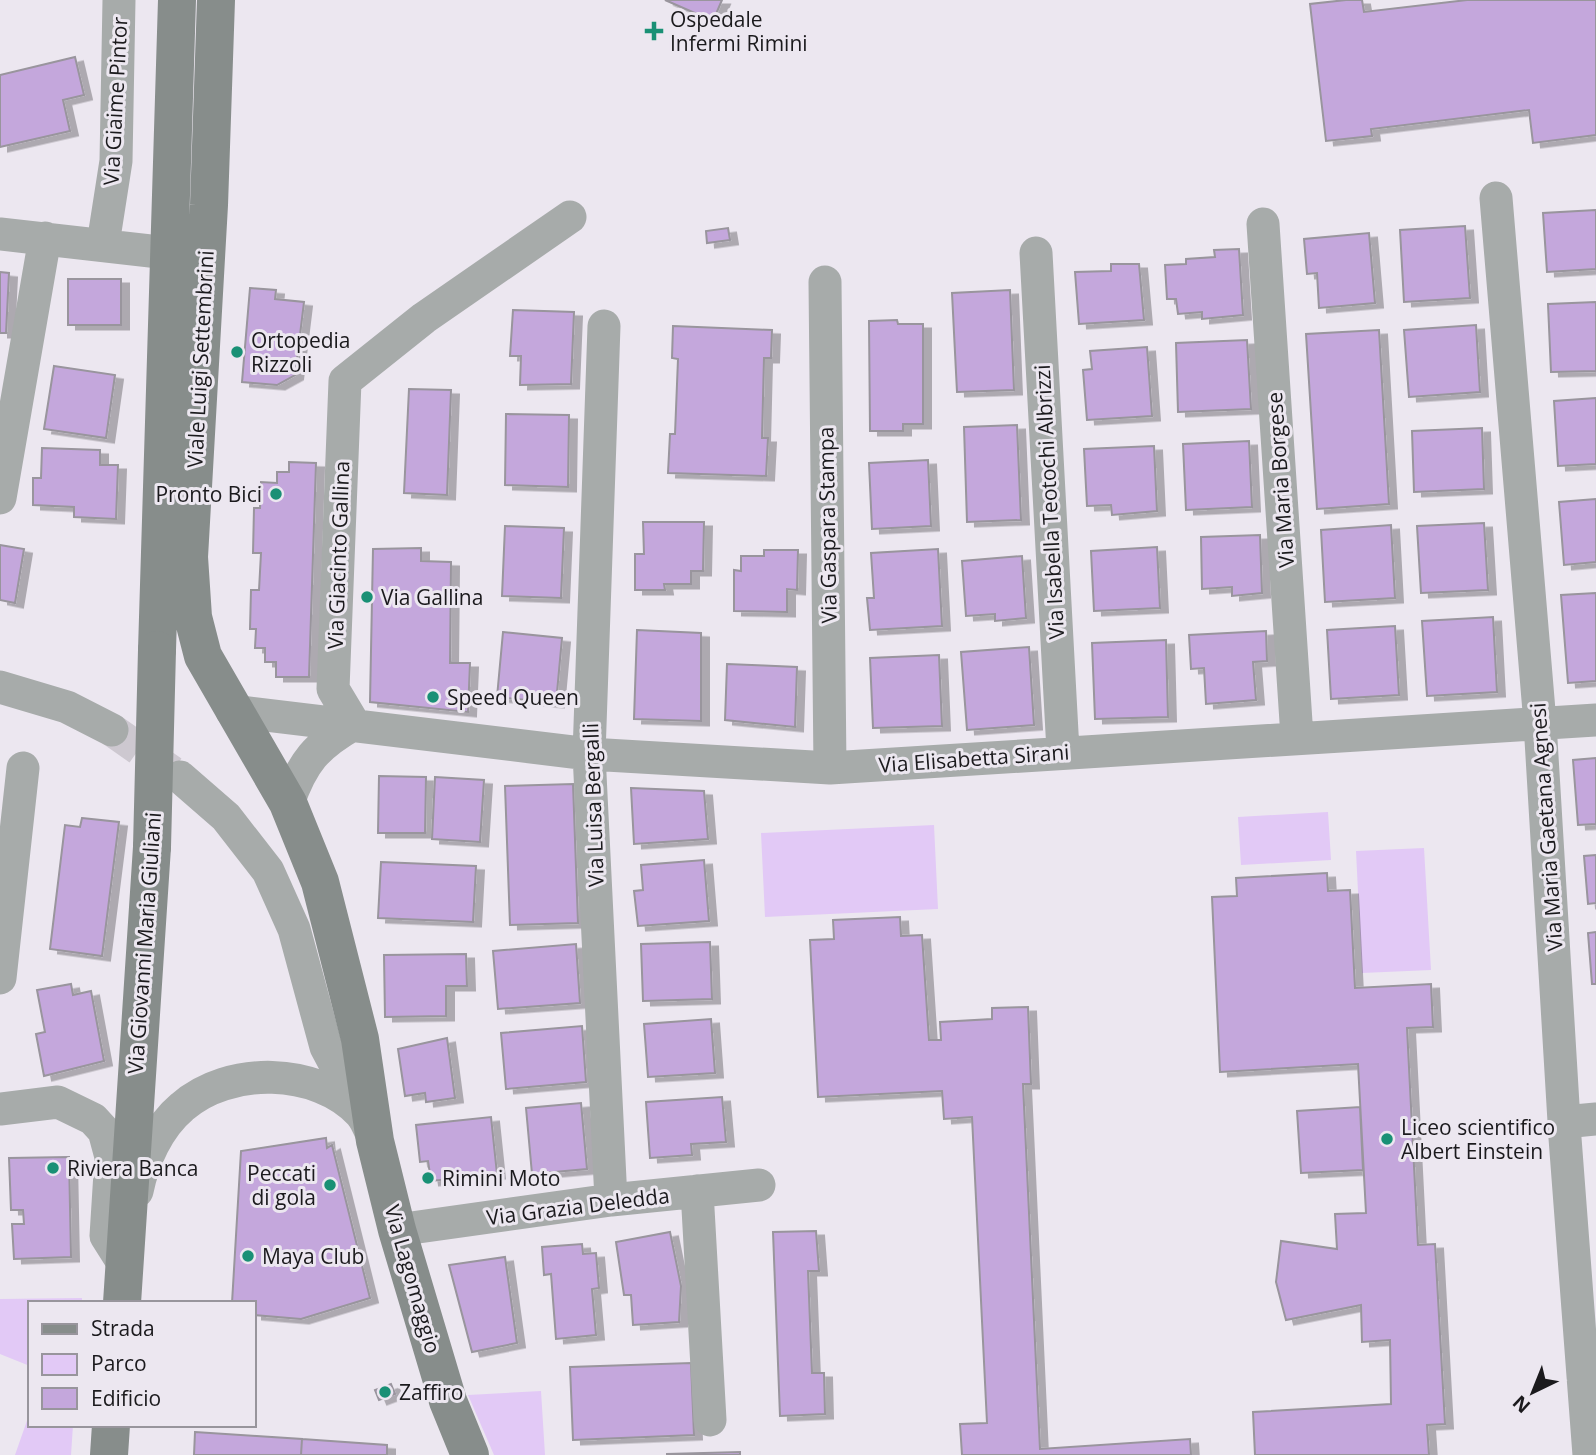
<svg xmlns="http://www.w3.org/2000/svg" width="1596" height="1455" viewBox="0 0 1596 1455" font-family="'Open Sans',sans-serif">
  <defs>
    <filter id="shadow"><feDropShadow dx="8" dy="4.5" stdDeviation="0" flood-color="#0004"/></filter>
  </defs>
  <rect width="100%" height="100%" fill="#ece7f0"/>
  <path fill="#e2c9f6" d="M 1328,812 L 1331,860 L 1241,865 L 1238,817 Z
    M 934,825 L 938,909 L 765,917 L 761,833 Z
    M 1424,848 L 1431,970 L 1362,973 L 1356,851 Z
    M 82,1298 L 82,1303 L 30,1303 L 30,1366 L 0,1354 L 0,1299 Z
    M 541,1391 L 545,1455 L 494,1455 L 468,1395 Z
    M 30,1412 L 30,1425 L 73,1425 L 71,1455 L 15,1455 Z"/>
  <path fill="#c4a7dc" stroke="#99959d" stroke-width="2" filter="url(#shadow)" d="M 665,0 L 722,0 L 713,21 Z
    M 1346,0 L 1362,0 L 1364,12 L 1467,0 L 1596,0 L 1596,135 L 1533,143 L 1529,110 L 1371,129 L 1372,136 L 1326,141 L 1310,4 Z
    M 75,57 L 84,95 L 63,100 L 70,131 L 0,147 L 0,75 Z
    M 1596,210 L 1596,269 L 1547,272 L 1543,213 Z
    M 1465,226 L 1470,298 L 1404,302 L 1400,230 Z
    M 728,228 L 730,240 L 707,243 L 706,231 Z
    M 1369,233 L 1375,303 L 1319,308 L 1317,273 L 1307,274 L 1304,239 Z
    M 1239,249 L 1243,315 L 1202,319 L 1202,312 L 1178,314 L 1176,299 L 1167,299 L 1165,265 L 1186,264 L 1186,259 L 1215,257 L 1214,250 Z
    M 1111,264 L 1139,264 L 1144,320 L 1079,324 L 1075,272 L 1111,271 Z
    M 0,272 L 9,273 L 6,333 L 0,333 Z
    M 68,279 L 121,279 L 121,325 L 68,325 Z
    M 250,288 L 276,290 L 275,299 L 304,302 L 295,375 L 277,385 L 242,382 Z
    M 1010,290 L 1014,390 L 957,392 L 952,293 Z
    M 1596,302 L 1596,371 L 1551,372 L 1548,304 Z
    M 513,310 L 574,312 L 571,384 L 520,385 L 521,356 L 510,356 Z
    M 897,320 L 898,324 L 923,324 L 923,424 L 903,424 L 903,431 L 870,431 L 869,321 Z
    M 1476,325 L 1480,392 L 1409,397 L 1404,330 Z
    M 673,326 L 772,330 L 771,358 L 764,358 L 762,438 L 768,438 L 766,476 L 668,473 L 670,434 L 675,434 L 678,359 L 672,358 Z
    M 1379,330 L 1389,504 L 1317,509 L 1306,334 Z
    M 1247,340 L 1251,409 L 1178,412 L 1176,343 Z
    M 1147,347 L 1152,416 L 1087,420 L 1083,370 L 1092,369 L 1090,351 Z
    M 54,366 L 115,375 L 106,438 L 44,429 Z
    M 409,389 L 451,390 L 447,495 L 404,493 Z
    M 1596,398 L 1596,464 L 1558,466 L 1554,401 Z
    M 506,414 L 569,415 L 568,487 L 505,485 Z
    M 1017,425 L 1021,520 L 967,522 L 964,427 Z
    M 1482,428 L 1484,489 L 1414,492 L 1412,431 Z
    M 1249,441 L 1252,507 L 1186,510 L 1183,444 Z
    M 1154,446 L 1157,511 L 1112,515 L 1111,505 L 1087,506 L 1084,449 Z
    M 42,448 L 100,450 L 100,465 L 118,465 L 116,519 L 74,517 L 74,507 L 33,505 L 33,478 L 41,478 Z
    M 928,460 L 931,526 L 872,529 L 869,463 Z
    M 289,462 L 316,463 L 309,677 L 276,677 L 276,662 L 265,662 L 265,648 L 255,648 L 256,629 L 250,629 L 251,590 L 259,590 L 261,553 L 253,553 L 254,508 L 260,508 L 261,482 L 277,483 L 277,472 L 289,472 Z
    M 1596,499 L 1596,562 L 1564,565 L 1559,502 Z
    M 643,522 L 704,522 L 703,571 L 691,571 L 691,584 L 664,584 L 665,590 L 635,590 L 635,554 L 644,554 Z
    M 1484,523 L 1488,590 L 1421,593 L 1417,526 Z
    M 1391,525 L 1395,598 L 1325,602 L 1321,530 Z
    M 505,526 L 564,528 L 561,598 L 502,596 Z
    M 1260,535 L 1262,593 L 1232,596 L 1232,587 L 1202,589 L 1201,537 Z
    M 0,545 L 24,549 L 15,603 L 0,600 Z
    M 1157,547 L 1160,608 L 1094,611 L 1091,551 Z
    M 421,548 L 421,561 L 451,562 L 450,663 L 470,663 L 468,712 L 370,702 L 373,549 Z
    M 938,549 L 942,626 L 870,630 L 867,598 L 874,598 L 871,553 Z
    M 764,550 L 798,550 L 797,590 L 787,589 L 787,612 L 734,611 L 734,570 L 741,571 L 741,556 L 764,556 Z
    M 1022,556 L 1026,618 L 995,621 L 995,614 L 966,616 L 962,561 Z
    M 1596,593 L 1596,681 L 1568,683 L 1561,595 Z
    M 1493,617 L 1497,692 L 1427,696 L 1422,621 Z
    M 1395,626 L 1399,695 L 1331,699 L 1327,630 Z
    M 637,630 L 701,633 L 701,721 L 634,719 Z
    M 1266,631 L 1267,661 L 1253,662 L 1256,700 L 1206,704 L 1204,668 L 1191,669 L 1189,635 Z
    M 503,632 L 562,638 L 556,703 L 497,697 Z
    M 1166,640 L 1168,717 L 1095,719 L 1092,643 Z
    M 1029,647 L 1034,725 L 967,730 L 961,652 Z
    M 939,655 L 942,726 L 873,728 L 870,658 Z
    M 727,664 L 797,667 L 795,727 L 725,720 Z
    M 1596,758 L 1596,824 L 1578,825 L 1573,760 Z
    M 379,776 L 426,777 L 425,833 L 378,833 Z
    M 435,777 L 484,780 L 480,842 L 432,839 Z
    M 573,784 L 578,923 L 510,925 L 505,786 Z
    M 631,788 L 704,791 L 708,839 L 634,844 Z
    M 82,818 L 119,822 L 102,956 L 50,949 L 65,825 L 80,827 Z
    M 1596,855 L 1596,903 L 1588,904 L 1584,856 Z
    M 704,860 L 709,921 L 638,926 L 634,891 L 643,890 L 641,865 Z
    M 381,862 L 476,866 L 473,922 L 378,918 Z
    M 1327,873 L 1328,891 L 1350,890 L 1355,988 L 1431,984 L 1433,1027 L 1407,1028 L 1418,1245 L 1435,1244 L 1445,1424 L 1427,1425 L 1429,1455 L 1255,1455 L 1253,1412 L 1391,1404 L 1390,1340 L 1362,1342 L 1361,1305 L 1286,1320 L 1276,1282 L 1281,1241 L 1337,1249 L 1335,1214 L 1366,1213 L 1358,1064 L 1220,1072 L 1212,897 L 1237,896 L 1236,878 Z
    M 900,917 L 901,936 L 922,935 L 929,1040 L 941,1040 L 940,1022 L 992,1019 L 992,1008 L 1028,1007 L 1031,1084 L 1023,1084 L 1040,1449 L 1190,1439 L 1191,1455 L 962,1455 L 960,1424 L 987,1423 L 972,1117 L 944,1119 L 942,1091 L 818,1097 L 810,940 L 834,939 L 833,920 Z
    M 1596,932 L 1596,984 L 1592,984 L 1588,933 Z
    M 710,942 L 712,999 L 643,1001 L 641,944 Z
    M 576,944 L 580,1003 L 498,1009 L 493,951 Z
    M 466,954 L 467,986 L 446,986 L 446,1016 L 385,1017 L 384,955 Z
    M 71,984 L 73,995 L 91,991 L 104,1061 L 44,1076 L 36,1034 L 45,1032 L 37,990 Z
    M 711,1019 L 715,1073 L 648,1077 L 644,1024 Z
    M 582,1026 L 586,1082 L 506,1089 L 501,1033 Z
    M 447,1038 L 455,1098 L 426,1102 L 425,1093 L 405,1096 L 398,1049 Z
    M 722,1097 L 726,1142 L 691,1144 L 692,1155 L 650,1158 L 646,1102 Z
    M 581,1103 L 587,1169 L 532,1174 L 526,1108 Z
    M 1360,1107 L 1363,1170 L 1301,1173 L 1297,1111 Z
    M 491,1117 L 497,1174 L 431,1181 L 428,1161 L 420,1162 L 416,1125 Z
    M 326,1138 L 327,1148 L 332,1145 L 370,1298 L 301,1319 L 254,1315 L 254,1303 L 232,1303 L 241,1151 Z
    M 69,1157 L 71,1257 L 14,1259 L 12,1224 L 24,1224 L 23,1210 L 11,1210 L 9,1158 Z
    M 816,1231 L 819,1271 L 808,1271 L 812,1373 L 824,1373 L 825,1414 L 780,1416 L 773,1232 Z
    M 670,1232 L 681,1286 L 679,1322 L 633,1325 L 631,1295 L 624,1295 L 616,1242 Z
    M 582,1244 L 583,1254 L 596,1253 L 599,1288 L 592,1289 L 596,1335 L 556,1339 L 551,1274 L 544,1275 L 542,1247 Z
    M 505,1257 L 517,1343 L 472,1352 L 449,1265 Z
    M 691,1363 L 694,1435 L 573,1440 L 570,1367 Z
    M 391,1384 L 395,1394 L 379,1400 L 375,1390 Z
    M 195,1432 L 302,1439 L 301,1455 L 194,1455 Z
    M 302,1439 L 387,1445 L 387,1455 L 301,1455 Z
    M 740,1452 L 740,1455 L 667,1455 L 667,1454 Z"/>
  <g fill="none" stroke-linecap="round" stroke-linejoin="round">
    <path stroke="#cdc8d0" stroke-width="33" stroke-dasharray="33 17" stroke-linecap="butt" d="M 112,730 L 172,772"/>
    <path stroke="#a7abaa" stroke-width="33" d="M 1496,198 L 1540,723 L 1565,1138 L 1589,1455
      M 1263,224 L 1297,737
      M 0,234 L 168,253
      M 103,244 L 116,161 L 119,0
      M 1036,253 L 1063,751
      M 825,282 L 830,768
      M 604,326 L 589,754 L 611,1200
      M 0,498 L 45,238
      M 0,687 L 67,707 L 112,730
      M 232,711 L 589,754 L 830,768 L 1596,720
      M 354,724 L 333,689 L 345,381 L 424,318 L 570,217
      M 180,777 L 226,817 L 268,871 L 294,929 L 326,1047 L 359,1109
      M 288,803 C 303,761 316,746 354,724
      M 0,978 L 23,768
      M 0,1109 L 58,1102 L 93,1119 L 104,1131 L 111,1157 L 106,1236 L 125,1266
      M 1564,1122 L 1596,1119
      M 137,1191 C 143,1161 158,1127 182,1107 C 228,1066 317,1067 360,1113 C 367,1120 370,1132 375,1141
      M 697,1191 L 710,1420
      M 397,1230 L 611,1200 L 759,1185"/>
    <path stroke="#878d8b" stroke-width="38" d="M 216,0 L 209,205 L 189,557 L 193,617 L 203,656 L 288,803 L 320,882 L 360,1039 L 375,1141 L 397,1230 L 448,1401 L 470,1455
      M 157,650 L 177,0
      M 122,1303 L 152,847
      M 109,1455 L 111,1425"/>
    <path stroke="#878d8b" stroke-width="38" d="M 152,847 L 157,650"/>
  </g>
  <g fill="#199075" stroke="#ece7f0" stroke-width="2.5">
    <path d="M650.5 20.5h7v7h7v7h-7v7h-7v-7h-7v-7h7z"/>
    <circle cx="237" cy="352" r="7"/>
    <circle cx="276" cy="494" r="7"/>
    <circle cx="367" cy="597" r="7"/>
    <circle cx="433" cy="697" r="7"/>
    <circle cx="1387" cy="1139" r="7"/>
    <circle cx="53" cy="1168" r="7"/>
    <circle cx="428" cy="1178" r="7"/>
    <circle cx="330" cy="1185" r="7"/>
    <circle cx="248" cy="1256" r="7"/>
    <circle cx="385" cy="1392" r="7"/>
  </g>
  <g text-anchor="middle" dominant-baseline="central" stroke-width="6" stroke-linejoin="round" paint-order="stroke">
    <g font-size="21" fill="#1b1a1d" stroke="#ece7f0" text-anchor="start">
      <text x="670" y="19">Ospedale<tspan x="670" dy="24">Infermi Rimini</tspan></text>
      <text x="251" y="340">Ortopedia<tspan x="251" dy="24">Rizzoli</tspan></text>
      <text x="262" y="494" text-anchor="end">Pronto Bici</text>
      <text x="381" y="597">Via Gallina</text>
      <text x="447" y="697">Speed Queen</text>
      <text x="1401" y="1127">Liceo scientifico<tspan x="1401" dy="24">Albert Einstein</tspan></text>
      <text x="67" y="1168">Riviera Banca</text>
      <text x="316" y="1173" text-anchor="end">Peccati<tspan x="316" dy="24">di gola</tspan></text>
      <text x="442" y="1178">Rimini Moto</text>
      <text x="262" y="1256">Maya Club</text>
      <text x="399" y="1392">Zaffiro</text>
    </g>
    <g font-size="21" fill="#1b1a1d" stroke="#ece7f0">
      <text transform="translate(115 101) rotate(-87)">Via Giaime Pintor</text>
      <text transform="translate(200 359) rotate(-87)">Viale Luigi Settembrini</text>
      <text transform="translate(1280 480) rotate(-94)">Via Maria Borgese</text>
      <text transform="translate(1049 502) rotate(-93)">Via Isabella Teotochi Albrizzi</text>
      <text transform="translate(827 525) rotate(-91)">Via Gaspara Stampa</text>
      <text transform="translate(338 555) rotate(-88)">Via Giacinto Gallina</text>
      <text transform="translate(974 758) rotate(-4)">Via Elisabetta Sirani</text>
      <text transform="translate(593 805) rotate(-92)">Via Luisa Bergalli</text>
      <text transform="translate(1546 827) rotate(-94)">Via Maria Gaetana Agnesi</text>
      <text transform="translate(144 943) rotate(-86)">Via Giovanni Maria Giuliani</text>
      <text transform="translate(578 1206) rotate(-7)">Via Grazia Deledda</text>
      <text transform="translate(413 1279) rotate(74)">Via Lagomaggio</text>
    </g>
  </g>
  <rect x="28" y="1301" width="228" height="126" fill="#ece7f0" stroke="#98959c" stroke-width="2"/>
  <rect x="42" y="1324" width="35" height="10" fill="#878d8b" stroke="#98959c" stroke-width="2"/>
  <text x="91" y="1336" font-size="21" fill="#1b1a1d">Strada</text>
  <rect x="42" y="1354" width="35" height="21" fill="#e2c9f6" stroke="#98959c" stroke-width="2"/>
  <text x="91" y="1371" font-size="21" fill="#1b1a1d">Parco</text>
  <rect x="42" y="1388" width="35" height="21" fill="#c4a7dc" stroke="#98959c" stroke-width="2"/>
  <text x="91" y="1406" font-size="21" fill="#1b1a1d">Edificio</text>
  <g transform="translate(1533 1392) rotate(223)" stroke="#ece7f0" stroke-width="5" paint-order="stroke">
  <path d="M0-5L12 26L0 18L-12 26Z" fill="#1b1a1d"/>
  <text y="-10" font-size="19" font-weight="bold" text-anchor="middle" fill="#1b1a1d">N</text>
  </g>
</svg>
